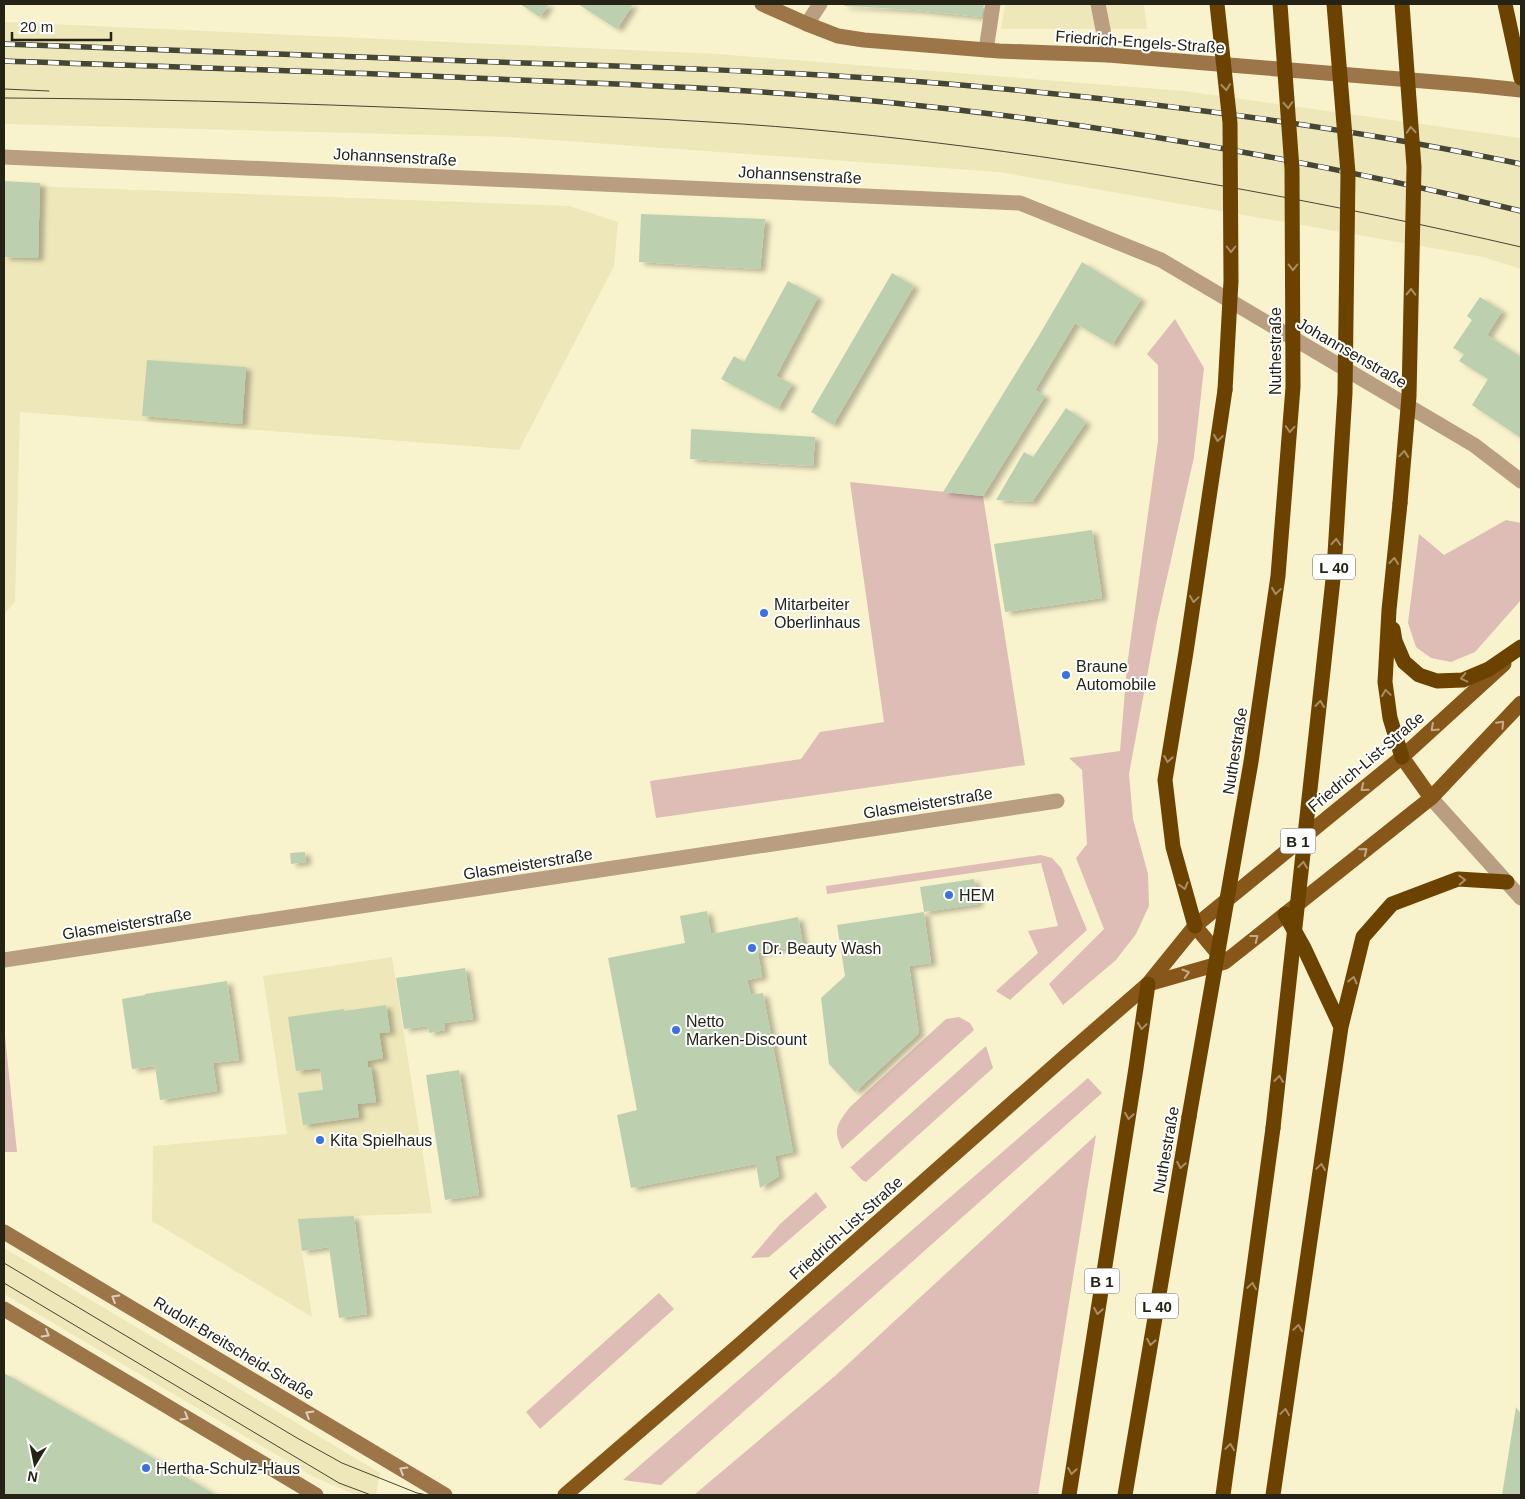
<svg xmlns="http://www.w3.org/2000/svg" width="1525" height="1499" viewBox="0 0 1525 1499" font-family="Helvetica,sans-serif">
  <defs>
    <filter id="shadow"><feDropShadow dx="5.5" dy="3" stdDeviation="2.5" flood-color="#0004"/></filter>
  </defs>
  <rect width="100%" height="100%" fill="#f9f3cd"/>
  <path fill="#eee7ba" d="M 1005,4 L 1144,4 L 1147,29 L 1001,29 Z
    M 4,22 L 718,54 L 1184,91 L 1521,138 L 1521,269 L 1483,257 L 999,172 L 510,137 L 4,124 Z
    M 4,185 L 569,206 L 618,222 L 614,266 L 519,450 L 20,412 L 15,602 L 4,614 Z
    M 392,957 L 432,1213 L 354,1216 L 302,1251 L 312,1317 L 152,1221 L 153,1146 L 287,1134 L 263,976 Z
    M 4,1248 L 380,1473 L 376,1495 L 356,1495 L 314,1477 L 4,1294 Z"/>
  <path fill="#ddbdb5" d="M 1175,319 L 1204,368 L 1194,457 L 1157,622 L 1129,774 L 1133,819 L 1148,874 L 1149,906 L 1136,934 L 1116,960 L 1063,1005 L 1049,984 L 1104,929 L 1076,858 L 1087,844 L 1082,770 L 1069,758 L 1120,751 L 1127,666 L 1158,441 L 1158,365 L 1147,354 Z
    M 850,482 L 983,496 L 1025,765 L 656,818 L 650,781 L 801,759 L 820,732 L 884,722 Z
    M 1506,520 L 1521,523 L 1521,600 L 1475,652 L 1451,662 L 1431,658 L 1416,647 L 1408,623 L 1419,534 L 1444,555 Z
    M 1041,855 L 1052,858 L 1061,868 L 1087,930 L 1010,1000 L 996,991 L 1038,953 L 1028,931 L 1058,926 L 1041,863 L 827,894 L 826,886 Z
    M 959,1017 L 970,1023 L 974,1030 L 842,1149 C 832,1129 838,1123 850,1107 L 946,1019 Z
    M 4,1027 L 17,1152 L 4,1152 Z
    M 986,1046 L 993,1068 L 866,1182 L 862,1180 L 849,1166 L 851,1167 Z
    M 1088,1078 L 1102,1093 L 661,1485 L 623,1480 Z
    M 1096,1135 L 1038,1495 L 694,1495 L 835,1376 Z
    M 816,1192 L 827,1207 L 769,1257 L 751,1258 L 780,1224 Z
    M 659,1293 L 674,1309 L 540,1429 L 526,1412 Z"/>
  <path fill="#bcd0af" filter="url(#shadow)" d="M 520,4 L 549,4 L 540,17 Z
    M 578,4 L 633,4 L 617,29 Z
    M 842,4 L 984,4 L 981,17 L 916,10 L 845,6 Z
    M 4,181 L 40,183 L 38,258 L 4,257 Z
    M 641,214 L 765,219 L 760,269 L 639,262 Z
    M 1082,262 L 1141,299 L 1112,345 L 1075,323 L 1035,390 L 1045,396 L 983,496 L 943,492 L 1038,337 Z
    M 892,273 L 914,286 L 833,425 L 811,412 Z
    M 788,281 L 818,297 L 776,376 L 792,384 L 778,409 L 721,379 L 734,356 L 744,362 Z
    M 1480,297 L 1502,311 L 1487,335 L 1521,357 L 1521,438 L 1472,405 L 1488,379 L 1459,361 L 1464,354 L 1453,348 L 1472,320 L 1467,316 Z
    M 147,360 L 246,367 L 242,424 L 142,416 Z
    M 1066,408 L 1086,422 L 1032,502 L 996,500 L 1024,452 L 1033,457 Z
    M 691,429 L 815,437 L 813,466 L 690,459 Z
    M 1092,530 L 1102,598 L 1005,612 L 994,544 Z
    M 305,852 L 306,862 L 291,864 L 290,853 Z
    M 974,879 L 978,904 L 924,912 L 920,887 Z
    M 707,911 L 711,934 L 798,917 L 803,945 L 758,953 L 762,977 L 747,980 L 751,995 L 763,993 L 793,1152 L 775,1156 L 779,1176 L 760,1188 L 756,1164 L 631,1188 L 617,1115 L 637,1110 L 608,958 L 685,943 L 680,916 Z
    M 924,912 L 931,963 L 909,966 L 919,1033 L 855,1092 L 829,1064 L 821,998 L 845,976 L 837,925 Z
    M 465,968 L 473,1019 L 444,1023 L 445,1030 L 429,1033 L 428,1026 L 404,1029 L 396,978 Z
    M 227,981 L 239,1060 L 213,1063 L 217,1091 L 160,1100 L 155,1066 L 132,1069 L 122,999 L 145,995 L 145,994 Z
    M 386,1005 L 390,1032 L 379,1033 L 383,1058 L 367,1061 L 368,1067 L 371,1067 L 376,1102 L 357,1104 L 359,1117 L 303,1125 L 298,1093 L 323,1090 L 320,1068 L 296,1071 L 288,1017 L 344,1009 L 344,1011 Z
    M 459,1070 L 479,1195 L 445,1200 L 426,1075 Z
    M 354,1216 L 367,1314 L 339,1318 L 329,1247 L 302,1251 L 298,1219 Z
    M 4,1373 L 136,1448 L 216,1495 L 4,1495 Z
    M 1516,1407 L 1521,1414 L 1521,1495 L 1502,1495 Z"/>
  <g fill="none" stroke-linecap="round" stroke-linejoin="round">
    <path stroke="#b99e81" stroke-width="15" d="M 1098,4 L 1108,55
      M 807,24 L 820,4
      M 986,50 L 993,4"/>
    <path stroke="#b99e81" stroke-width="15" d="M 4,157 L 1020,203 L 1161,260 L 1474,445 L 1521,481
      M 1431,798 L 1521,898
      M 4,960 L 1057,801"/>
    <path stroke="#9c7549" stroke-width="15" d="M 762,4 L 807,24 L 838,36 L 864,40 L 999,51 L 1108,55 L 1472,85 L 1521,90
      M 4,1232 L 445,1495
      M 4,1309 L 316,1495"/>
    <path stroke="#87571a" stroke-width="15" d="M 1402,757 L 1431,798
      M 1195,926 L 1224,961
      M 1148,984 L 1225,962 L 1431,798 L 1521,703
      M 565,1495 L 738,1346 L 1063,1058 L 1148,984 L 1195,926 L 1402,757 L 1504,664"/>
    <path stroke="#6c4201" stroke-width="15" d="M 1505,4 L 1521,78
      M 1400,503 L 1389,610 L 1385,682 L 1390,718 L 1402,757
      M 1393,629 L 1395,641 L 1404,662 L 1419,675 L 1437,681 L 1463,680 L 1489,669 L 1521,647
      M 1285,914 L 1304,948 L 1341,1027
      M 1195,926 L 1173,847 L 1165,780 L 1186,652 L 1225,390
      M 1069,1495 L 1136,1068 L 1148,984
      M 1125,1495 L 1189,1117
      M 1223,1495 L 1273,1128
      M 1273,1495 L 1341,1027 L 1363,937 L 1392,904 L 1458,879 L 1507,882"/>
    <path stroke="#474533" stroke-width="1" d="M 4,89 L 49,91
      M 4,98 C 178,99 352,105 526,113 C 587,116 649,118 710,122 C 797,127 884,136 970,147 C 1155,171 1339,205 1521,247
      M 4,1263 L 297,1438 L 342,1463 L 417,1493 L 427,1495
      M 4,1283 L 339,1483 L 371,1495"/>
    <g stroke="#474533" stroke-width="5.5">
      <path id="rail" d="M 4,44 C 177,50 351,57 524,63 C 649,67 774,71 899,80 C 1108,96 1317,121 1521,164
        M 4,61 C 175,67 347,72 518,80 C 643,85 769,90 894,103 C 1105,124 1315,161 1521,211"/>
    </g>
    <use href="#rail" stroke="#fff" stroke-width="4" stroke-dasharray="11" stroke-linecap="butt"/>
    <path stroke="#6c4201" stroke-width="15" d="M 1217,4 L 1230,123 L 1231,281 L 1225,390
      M 1400,503 L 1409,396 L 1414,167 L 1402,4
      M 1189,1117 L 1251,762 L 1278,576 L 1293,387 L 1292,169 L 1280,4
      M 1273,1128 L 1334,570 L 1345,393 L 1348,173 L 1334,4"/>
  </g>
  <defs><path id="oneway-chevron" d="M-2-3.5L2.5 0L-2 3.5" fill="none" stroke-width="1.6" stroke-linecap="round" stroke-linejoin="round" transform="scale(1.25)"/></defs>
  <g stroke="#a78e67">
    <use href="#oneway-chevron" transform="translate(1226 87) rotate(84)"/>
    <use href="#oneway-chevron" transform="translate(1288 105) rotate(86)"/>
    <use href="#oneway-chevron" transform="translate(1411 130) rotate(-94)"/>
    <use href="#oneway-chevron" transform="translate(1231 249) rotate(90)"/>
    <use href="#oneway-chevron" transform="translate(1293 267) rotate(90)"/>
    <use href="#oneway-chevron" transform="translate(1411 292) rotate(-89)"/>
    <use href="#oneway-chevron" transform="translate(1290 429) rotate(94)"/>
    <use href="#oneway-chevron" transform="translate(1218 438) rotate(98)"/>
    <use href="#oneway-chevron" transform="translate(1404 454) rotate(-85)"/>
    <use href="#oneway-chevron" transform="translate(1336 542) rotate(-86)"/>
    <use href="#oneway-chevron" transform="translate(1394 561) rotate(-84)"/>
    <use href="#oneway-chevron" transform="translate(1276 591) rotate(98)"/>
    <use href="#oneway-chevron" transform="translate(1194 599) rotate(98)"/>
    <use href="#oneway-chevron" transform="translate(1464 678) rotate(167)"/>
    <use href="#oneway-chevron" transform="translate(1386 693) rotate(-98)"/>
    <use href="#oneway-chevron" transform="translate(1320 704) rotate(-84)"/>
    <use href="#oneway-chevron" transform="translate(1168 759) rotate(100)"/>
    <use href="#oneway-chevron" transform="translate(1303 865) rotate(-84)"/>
    <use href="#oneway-chevron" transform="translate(1462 880) rotate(-2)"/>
    <use href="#oneway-chevron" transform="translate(1184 886) rotate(75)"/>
    <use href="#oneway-chevron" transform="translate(1353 980) rotate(-76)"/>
    <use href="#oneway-chevron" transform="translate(1142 1026) rotate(98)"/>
    <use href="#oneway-chevron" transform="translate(1279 1079) rotate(-84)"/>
    <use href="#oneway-chevron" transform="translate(1129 1116) rotate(99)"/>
    <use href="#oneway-chevron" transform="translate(1181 1165) rotate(100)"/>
    <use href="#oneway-chevron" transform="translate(1321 1167) rotate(-82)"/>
    <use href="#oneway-chevron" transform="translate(1252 1286) rotate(-82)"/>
    <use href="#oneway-chevron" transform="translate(1098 1311) rotate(99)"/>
    <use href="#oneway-chevron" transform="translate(1298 1328) rotate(-82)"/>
    <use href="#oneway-chevron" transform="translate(1151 1342) rotate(100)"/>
    <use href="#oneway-chevron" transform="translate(1285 1412) rotate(-82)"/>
    <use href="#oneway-chevron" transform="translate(1230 1447) rotate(-82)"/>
    <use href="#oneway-chevron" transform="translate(1072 1471) rotate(99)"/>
  </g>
  <g stroke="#c3ab8c">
    <use href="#oneway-chevron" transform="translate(1501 724) rotate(-46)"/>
    <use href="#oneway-chevron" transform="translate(1434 728) rotate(137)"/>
    <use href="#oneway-chevron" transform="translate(1364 788) rotate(141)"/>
    <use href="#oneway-chevron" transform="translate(1364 851) rotate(-39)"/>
    <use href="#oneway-chevron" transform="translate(1255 938) rotate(-38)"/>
    <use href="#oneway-chevron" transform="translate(1186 973) rotate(-16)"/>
  </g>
  <g stroke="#dccfbf">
    <use href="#oneway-chevron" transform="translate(115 1298) rotate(-149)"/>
    <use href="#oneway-chevron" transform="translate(46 1334) rotate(31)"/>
    <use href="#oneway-chevron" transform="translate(309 1414) rotate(-149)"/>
    <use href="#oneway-chevron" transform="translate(185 1417) rotate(31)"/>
    <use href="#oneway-chevron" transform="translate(403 1470) rotate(-149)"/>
  </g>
  <g fill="#3b71e1" stroke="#fff" stroke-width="2">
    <circle cx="764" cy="613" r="5"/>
    <circle cx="1066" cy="675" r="5"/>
    <circle cx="949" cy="895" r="5"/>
    <circle cx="752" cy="948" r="5"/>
    <circle cx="676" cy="1030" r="5"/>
    <circle cx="320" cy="1140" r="5"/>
    <circle cx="146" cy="1468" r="5"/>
  </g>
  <g text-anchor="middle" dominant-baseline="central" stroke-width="4" stroke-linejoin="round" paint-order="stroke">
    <g fill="#fff" stroke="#66655b" stroke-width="1">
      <rect x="1313" y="554.5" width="42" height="25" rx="4"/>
      <rect x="1280.5" y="828.5" width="35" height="25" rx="4"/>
      <rect x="1084.5" y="1268.5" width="35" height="25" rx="4"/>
      <rect x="1136" y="1293.5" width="42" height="25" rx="4"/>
    </g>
    <g font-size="15" font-weight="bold" fill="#252315">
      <text x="1334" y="567">L 40</text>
      <text x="1298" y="841">B 1</text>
      <text x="1102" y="1281">B 1</text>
      <text x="1157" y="1306">L 40</text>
    </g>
    <g font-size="16" fill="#252315" stroke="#fff">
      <text transform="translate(1140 42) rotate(4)">Friedrich-Engels-Straße</text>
      <text transform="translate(395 157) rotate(3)">Johannsenstraße</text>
      <text transform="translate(800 175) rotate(3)">Johannsenstraße</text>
      <text transform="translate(1275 351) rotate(-90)">Nuthestraße</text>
      <text transform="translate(1352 353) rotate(30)">Johannsenstraße</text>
      <text transform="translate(1235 751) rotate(-81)">Nuthestraße</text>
      <text transform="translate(1366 762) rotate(-40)">Friedrich-List-Straße</text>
      <text transform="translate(928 803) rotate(-9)">Glasmeisterstraße</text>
      <text transform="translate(528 864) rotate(-9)">Glasmeisterstraße</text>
      <text transform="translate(127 924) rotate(-9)">Glasmeisterstraße</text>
      <text transform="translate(1166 1150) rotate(-80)">Nuthestraße</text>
      <text transform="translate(846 1228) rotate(-42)">Friedrich-List-Straße</text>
      <text transform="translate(234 1348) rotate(31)">Rudolf-Breitscheid-Straße</text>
    </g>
    <g font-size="16" fill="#252315" stroke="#fff" text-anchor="start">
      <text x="774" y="604">Mitarbeiter<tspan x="774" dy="18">Oberlinhaus</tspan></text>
      <text x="1076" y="666">Braune<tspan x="1076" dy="18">Automobile</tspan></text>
      <text x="959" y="895">HEM</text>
      <text x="762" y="948">Dr. Beauty Wash</text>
      <text x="686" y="1021">Netto<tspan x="686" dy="18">Marken-Discount</tspan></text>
      <text x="330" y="1140">Kita Spielhaus</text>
      <text x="156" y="1468">Hertha-Schulz-Haus</text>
    </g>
  </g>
  <rect width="1525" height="1499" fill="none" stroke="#252315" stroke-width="10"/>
  <g transform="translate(35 1464) rotate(190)" stroke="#ffffff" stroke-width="4" paint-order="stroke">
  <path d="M0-4L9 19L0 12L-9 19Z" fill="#252315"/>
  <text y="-8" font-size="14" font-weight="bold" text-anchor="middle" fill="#252315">N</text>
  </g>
  <path d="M12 32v8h99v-8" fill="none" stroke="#252315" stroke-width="2.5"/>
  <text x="20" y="32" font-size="15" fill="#252315" stroke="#ffffff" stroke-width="4" paint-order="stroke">20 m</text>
</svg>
